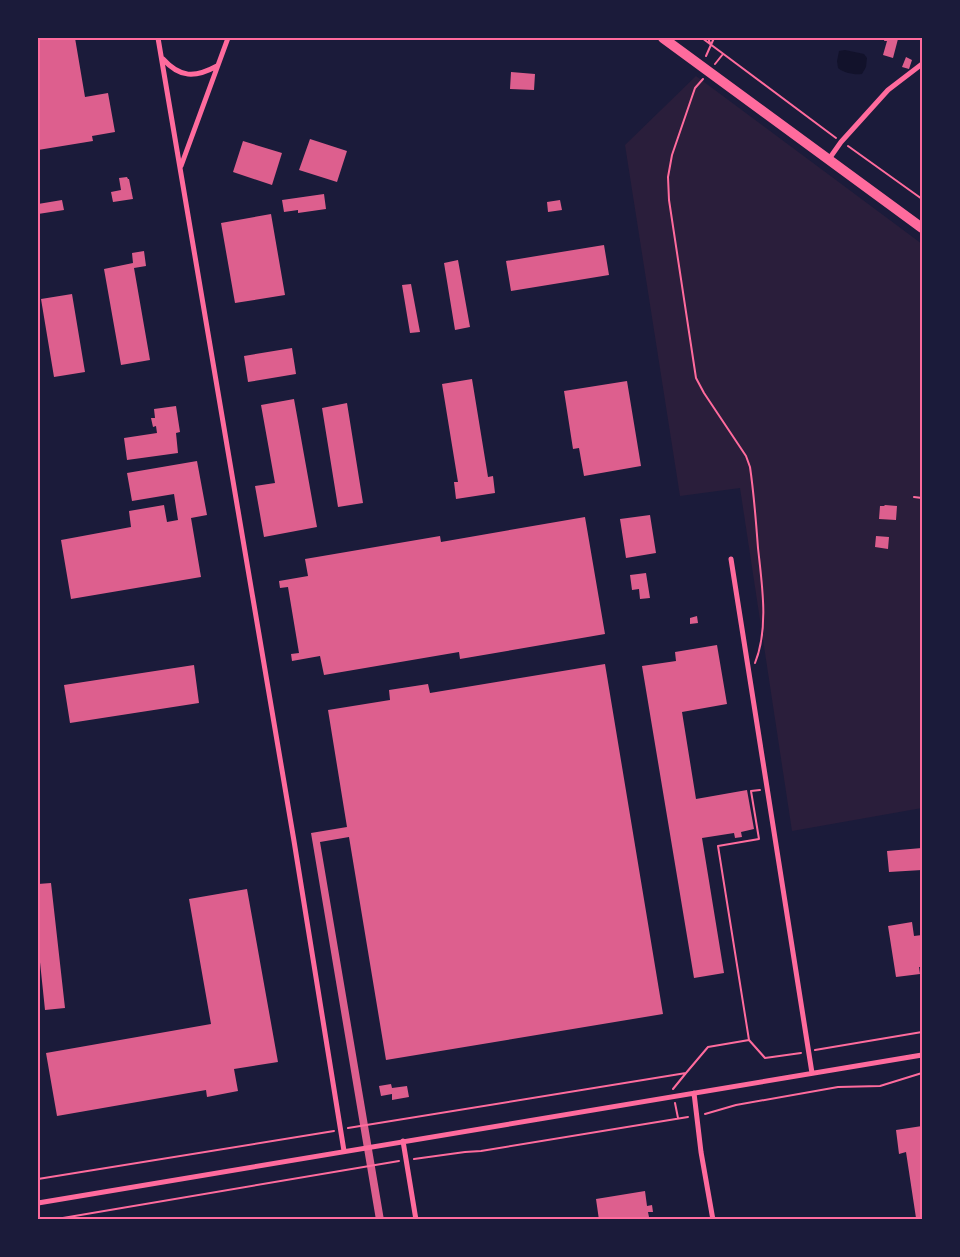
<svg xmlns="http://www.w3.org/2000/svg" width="960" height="1257" viewBox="0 0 960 1257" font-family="Montserrat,sans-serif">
  <rect width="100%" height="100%" fill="#1b1b3a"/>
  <path fill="#2a1e3b" d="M 696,76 L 922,244 L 922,808 L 792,831 L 740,488 L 680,496 L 625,145 Z"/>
  <path fill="#12122b" d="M 845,50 L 864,54 L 867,58 L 866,67 L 862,74 C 854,75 844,73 838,68 L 837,61 L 839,51 Z"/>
  <path fill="#dd5f8e" d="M 38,38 L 75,38 L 85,97 L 108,93 L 115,132 L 92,136 L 93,141 L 38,150 Z
    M 885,38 L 898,39 L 893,58 L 883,55 L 887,41 L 884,41 Z
    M 906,57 L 912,60 L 909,69 L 902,67 Z
    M 511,72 L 535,74 L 534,90 L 510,89 Z
    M 310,139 L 347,151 L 337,182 L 299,170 Z
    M 243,141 L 282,153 L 272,185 L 233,172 Z
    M 127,177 L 128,179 L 129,179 L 133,199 L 113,202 L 111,192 L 121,190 L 119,178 Z
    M 324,194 L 326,209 L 298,213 L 298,210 L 284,212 L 282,200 Z
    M 62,200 L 64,210 L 38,214 L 38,204 Z
    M 560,200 L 562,210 L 548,212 L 547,202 Z
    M 271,214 L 285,295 L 235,303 L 221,223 Z
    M 604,245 L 609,275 L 511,291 L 506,261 Z
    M 144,251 L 146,266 L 134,268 L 150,360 L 121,365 L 104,269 L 133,263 L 132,253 Z
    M 458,260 L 470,327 L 455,330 L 444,263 Z
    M 411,284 L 420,332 L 410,333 L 402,285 Z
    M 72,294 L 85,372 L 54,377 L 41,299 Z
    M 292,348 L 296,374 L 248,382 L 244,356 Z
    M 472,379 L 488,477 L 493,476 L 495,493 L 456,499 L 454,482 L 458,482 L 442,384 Z
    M 627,381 L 641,466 L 584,476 L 579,448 L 573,449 L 564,391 Z
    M 294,399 L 317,527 L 264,537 L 255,486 L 275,483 L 261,405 Z
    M 347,403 L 363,503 L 338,507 L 322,408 Z
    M 176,406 L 180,432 L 176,433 L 178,453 L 127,460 L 124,438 L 157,433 L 156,426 L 153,427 L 151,418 L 155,418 L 154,409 Z
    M 197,461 L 207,515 L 191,518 L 201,577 L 71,599 L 61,540 L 131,527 L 129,511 L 164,505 L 167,522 L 178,520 L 174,494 L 132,501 L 127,473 Z
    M 885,505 L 897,506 L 896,520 L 879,519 L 880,506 L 884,506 Z
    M 650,515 L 656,553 L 626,558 L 620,519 Z
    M 585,517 L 605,634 L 460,659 L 459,652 L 324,675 L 320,656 L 292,661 L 291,654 L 299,653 L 288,587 L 280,588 L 279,581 L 308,576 L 305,559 L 440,536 L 441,542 Z
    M 876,536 L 889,537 L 888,549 L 875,547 Z
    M 646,573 L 650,598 L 640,599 L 639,589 L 632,590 L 630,575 Z
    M 697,616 L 698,623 L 690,624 L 690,618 Z
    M 717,645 L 727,704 L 682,712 L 696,799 L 747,790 L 754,829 L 741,832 L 742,837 L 735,838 L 734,833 L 702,838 L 724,973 L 694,978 L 642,666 L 676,661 L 675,652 Z
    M 605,664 L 663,1014 L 386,1060 L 349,837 L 320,842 L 384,1220 L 376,1220 L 311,833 L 347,827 L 328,710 L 390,700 L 389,690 L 428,684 L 430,693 Z
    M 194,665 L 199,703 L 70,723 L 64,685 Z
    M 922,848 L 922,870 L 889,872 L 887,851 Z
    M 51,883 L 65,1008 L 45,1010 L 38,943 L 38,884 Z
    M 247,889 L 278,1062 L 234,1069 L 238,1091 L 207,1097 L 206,1090 L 57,1116 L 46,1053 L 211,1024 L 189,899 Z
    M 912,922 L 914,936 L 922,935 L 922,967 L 919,967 L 920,974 L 896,977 L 888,926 Z
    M 391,1084 L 392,1088 L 407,1086 L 409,1097 L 392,1100 L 392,1094 L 381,1096 L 379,1086 Z
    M 922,1126 L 922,1217 L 916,1218 L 906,1152 L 899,1154 L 896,1130 Z
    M 645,1191 L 647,1206 L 652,1205 L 653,1212 L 648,1212 L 649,1217 L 633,1220 L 599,1220 L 596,1199 Z"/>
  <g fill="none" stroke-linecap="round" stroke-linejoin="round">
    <path stroke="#ff6b9d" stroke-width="2" d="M 702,38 L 836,138
      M 708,38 L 710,43
      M 706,56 L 714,38
      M 715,64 L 723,54
      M 703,79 L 695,88 L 672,155 L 668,177 L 669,200 L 696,378 L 704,393 L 746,456 L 750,467 C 754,494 756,521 758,548 C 762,585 769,628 755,663
      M 848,146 L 922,199
      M 914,497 L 922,498
      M 749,1040 L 765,1058 L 801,1053
      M 815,1050 L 922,1032
      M 673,1089 L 686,1073
      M 675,1103 L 678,1118
      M 705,1114 L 736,1105 L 838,1087 L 880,1086 L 922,1073
      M 348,1128 L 686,1073 L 708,1047 L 749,1040 L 718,846 L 759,839 L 751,791 L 760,790
      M 414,1159 L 465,1152 L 481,1151 L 688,1117
      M 38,1179 L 334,1131
      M 51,1220 L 399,1161"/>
    <path stroke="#ff6b9d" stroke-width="5" d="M 158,38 L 294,841 L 344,1151
      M 163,59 C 180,78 195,78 217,66
      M 829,159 L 841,142 L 888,90 L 922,64
      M 181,166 L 228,38
      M 731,559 L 812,1073
      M 694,1093 L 701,1152 L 713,1220
      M 403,1141 L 416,1220
      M 38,1203 L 922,1055"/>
    <path stroke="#ff6b9d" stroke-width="10" d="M 663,38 L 922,228"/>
  </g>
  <rect width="960" height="1257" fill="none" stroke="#1b1b3a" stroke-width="78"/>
  <rect x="39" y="39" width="882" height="1179" fill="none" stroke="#ff6b9d" stroke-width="2"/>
</svg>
